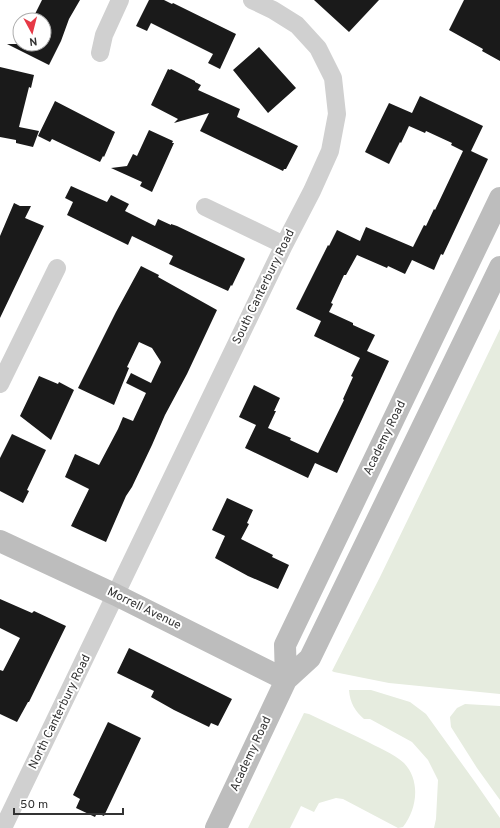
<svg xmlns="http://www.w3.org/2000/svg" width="500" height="828" viewBox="0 0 500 828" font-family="Overpass,sans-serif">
  <rect width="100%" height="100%" fill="#fff"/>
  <path fill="#e6ecdf" d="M 500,329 L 500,694 L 389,683 L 334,672 L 332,671 L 380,577 Z
    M 349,690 L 371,690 L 410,702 L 426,714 L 475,782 L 500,818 L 500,828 L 434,828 L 436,819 L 438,780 L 428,760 L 412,742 L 370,719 L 364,719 C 355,711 350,703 349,690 Z
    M 465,704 L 500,706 L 500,800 L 477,768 L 451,727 L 450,717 L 457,708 Z
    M 304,713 L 309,714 C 327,723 346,731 364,740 C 377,747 393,753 404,763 C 421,781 417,809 403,827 L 398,828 L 343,799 L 336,798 L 319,803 L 314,812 L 301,806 L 290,828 L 248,828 Z"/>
  <path fill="#1a1a1a" d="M 42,0 L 80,0 L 69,19 L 61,41 L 49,65 L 7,44 L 44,44 L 44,20 L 32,20 Z
    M 149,0 L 164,0 L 172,4 L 173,3 L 236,34 L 220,69 L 208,63 L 213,54 L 151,23 L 147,31 L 136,26 Z
    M 314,0 L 379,0 L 349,32 Z
    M 464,0 L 500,0 L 500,61 L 482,51 L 483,49 L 449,30 Z
    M 259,47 L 296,88 L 268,113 L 233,70 Z
    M 0,67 L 34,75 L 31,88 L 29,87 L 19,127 L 39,131 L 33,147 L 16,143 L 16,140 L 0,137 Z
    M 168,69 L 170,70 L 171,69 L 195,81 L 195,82 L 201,85 L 198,90 L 240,109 L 237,117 L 298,146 L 286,169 L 284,169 L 283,171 L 200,131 L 209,113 L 174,123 L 178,119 L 151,105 Z
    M 420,96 L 483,126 L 471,151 L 488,159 L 451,238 L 443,255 L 441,254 L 434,270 L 412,260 L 405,274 L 388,266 L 387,268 L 357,255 L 346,275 L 344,275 L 331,303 L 333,304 L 329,312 L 353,323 L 353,325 L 375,335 L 367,351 L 389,361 L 337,473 L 315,463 L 308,478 L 245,448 L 256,425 L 239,417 L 254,385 L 280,398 L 274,411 L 276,411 L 268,428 L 291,438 L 290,440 L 318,453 L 344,400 L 343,399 L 353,377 L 351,376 L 360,358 L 314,336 L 321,321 L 296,309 L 328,245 L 329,246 L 337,230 L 360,241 L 366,227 L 413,247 L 424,225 L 426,226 L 434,209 L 435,210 L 463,151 L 451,145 L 452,143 L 426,131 L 425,133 L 409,126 L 401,143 L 400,142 L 389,164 L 365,152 L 389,103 L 412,113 Z
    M 55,101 L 115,132 L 104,157 L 103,156 L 100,162 L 52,139 L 50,142 L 38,136 Z
    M 149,130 L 173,141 L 172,143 L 174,143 L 152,192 L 140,186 L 142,182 L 111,168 L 127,166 L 133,154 L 137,156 Z
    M 71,186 L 107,202 L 111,195 L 129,204 L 125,211 L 155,226 L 158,219 L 171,225 L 171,224 L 177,226 L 244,258 L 245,259 L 232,286 L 231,285 L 228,291 L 169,264 L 173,256 L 132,236 L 128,245 L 67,215 L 73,202 L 65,198 Z
    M 14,203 L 20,206 L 31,206 L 25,218 L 44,226 L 0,318 L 0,236 Z
    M 141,266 L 159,275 L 158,277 L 217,310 L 187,374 L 165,415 L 152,445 L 132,487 L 126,496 L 106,542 L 71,526 L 89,489 L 65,477 L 75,454 L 99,465 L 118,429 L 123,417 L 133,421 L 146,393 L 126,383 L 131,373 L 151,383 L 161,362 L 152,348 L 139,342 L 127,367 L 129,368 L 114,405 L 78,388 L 116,312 Z
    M 39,376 L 58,384 L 59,382 L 74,390 L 51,440 L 20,416 Z
    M 12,434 L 46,450 L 27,490 L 29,491 L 23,503 L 0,491 L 0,458 Z
    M 227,498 L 253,510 L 247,523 L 249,524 L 241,539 L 273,555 L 272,557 L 289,565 L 278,589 L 248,576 L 215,558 L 225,536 L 212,530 Z
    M 0,599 L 32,613 L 34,611 L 66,626 L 29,702 L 28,702 L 17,722 L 0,714 L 0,670 L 3,671 L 20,638 L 0,628 Z
    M 129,648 L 232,699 L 218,726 L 211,723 L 209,727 L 174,710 L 151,697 L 154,691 L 117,673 Z
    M 108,722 L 141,738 L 104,816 L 97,813 L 95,817 L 76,808 L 80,799 L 73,795 Z"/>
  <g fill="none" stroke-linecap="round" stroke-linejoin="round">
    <path stroke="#d0d0d0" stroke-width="18" d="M 100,53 L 104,35 L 120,0
      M 205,207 L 284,245
      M 0,384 L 57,268
      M 3,828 L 284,245 L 312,191 L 330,151 L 337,114 L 333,78 L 318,48 L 297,25 L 273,10 L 252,0"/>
    <path stroke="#bdbdbd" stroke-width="22" d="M 0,541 L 116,595 L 286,680
      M 286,680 L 285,645 L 500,198
      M 216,828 L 286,680 L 310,658 L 500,267"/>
  </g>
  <g text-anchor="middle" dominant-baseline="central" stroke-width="4" stroke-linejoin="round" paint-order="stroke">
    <g font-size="12" fill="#333" stroke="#fff">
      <text transform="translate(264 287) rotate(-64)">South Canterbury Road</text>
      <text transform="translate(385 438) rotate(-64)">Academy Road</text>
      <text transform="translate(144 609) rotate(26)">Morrell Avenue</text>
      <text transform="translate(60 712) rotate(-64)">North Canterbury Road</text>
      <text transform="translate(251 754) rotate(-65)">Academy Road</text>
    </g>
  </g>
  <g transform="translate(32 32) rotate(173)"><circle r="19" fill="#ffffff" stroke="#adadad"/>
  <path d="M0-3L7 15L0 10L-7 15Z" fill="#e63946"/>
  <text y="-6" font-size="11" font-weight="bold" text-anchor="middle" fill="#333333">N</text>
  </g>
  <path d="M14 808v6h109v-6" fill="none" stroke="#333333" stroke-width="2"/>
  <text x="20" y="808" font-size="12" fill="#333333" stroke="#ffffff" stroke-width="3" paint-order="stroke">50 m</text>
</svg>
